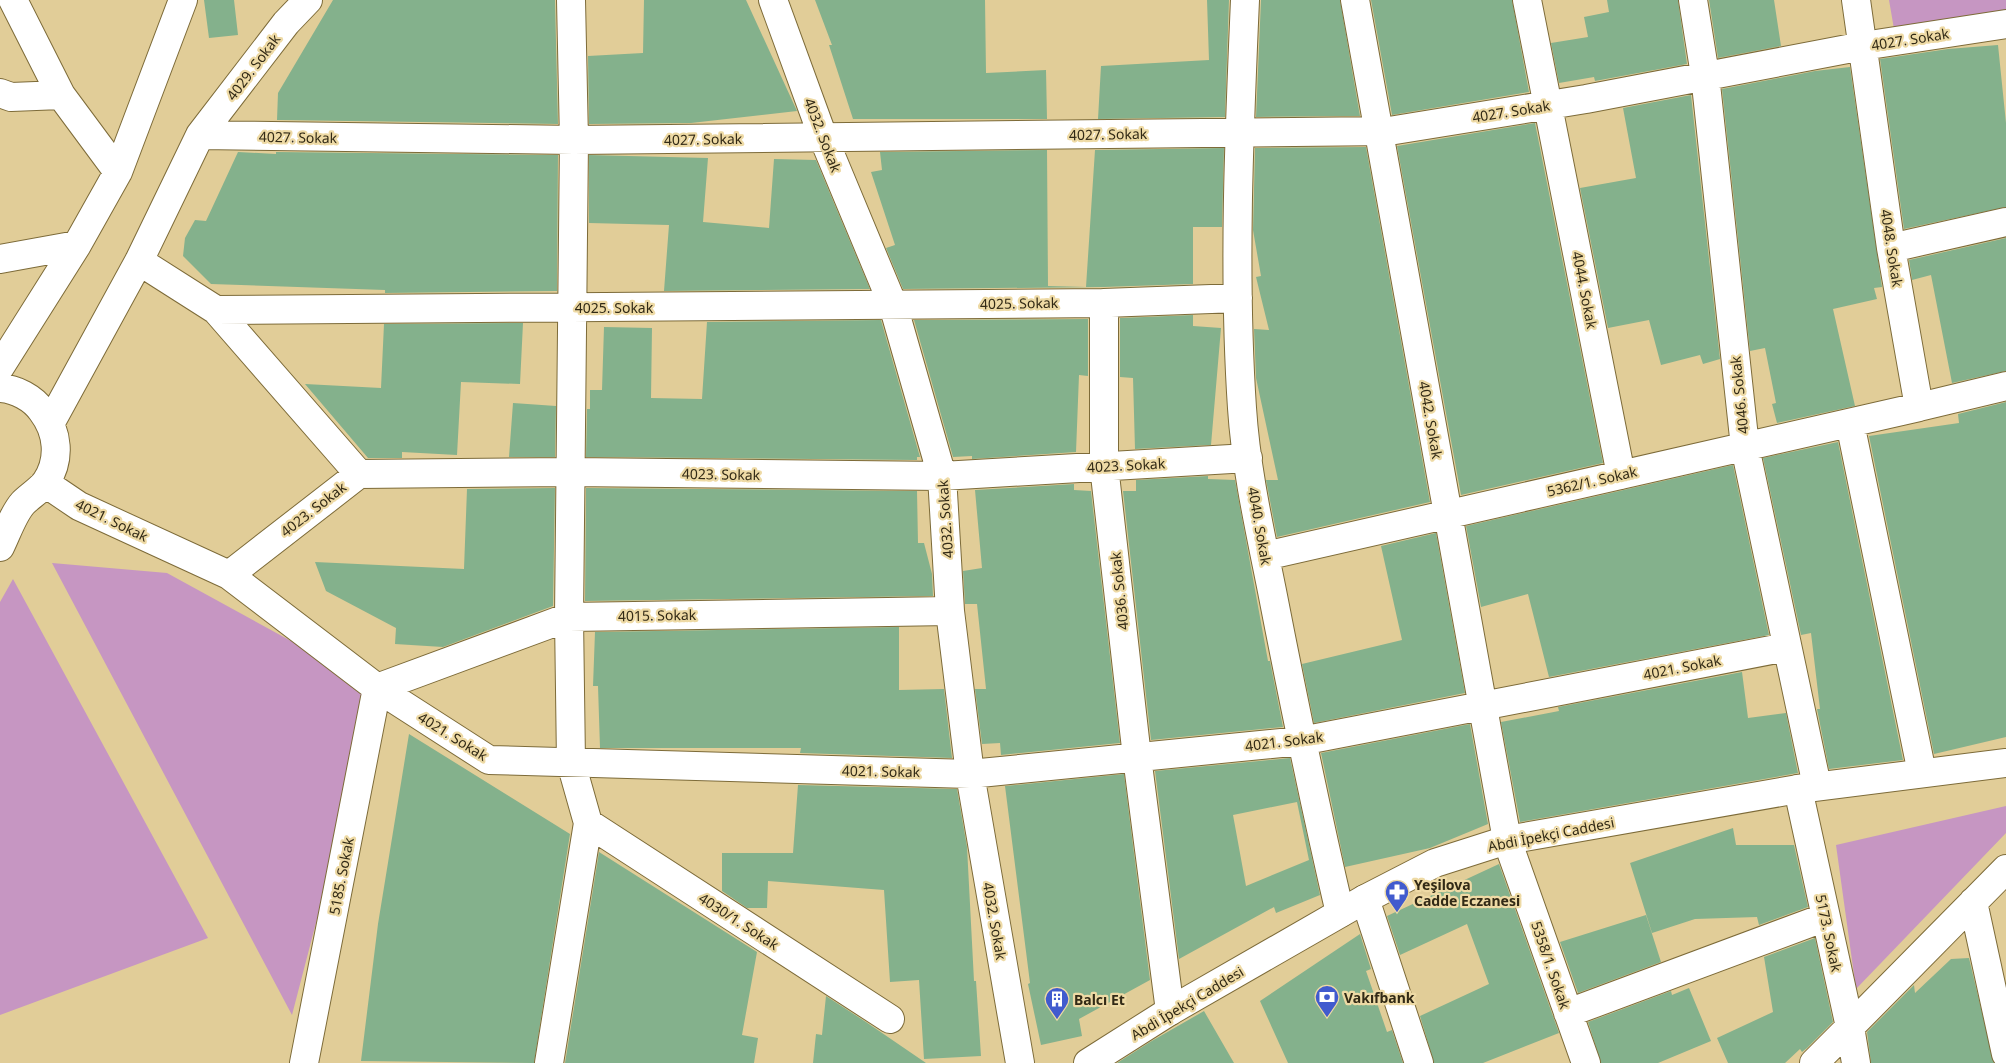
<svg xmlns="http://www.w3.org/2000/svg" width="2006" height="1063" viewBox="0 0 2006 1063" font-family="'Noto Sans',sans-serif">
  <rect width="100%" height="100%" fill="#e1cd98"/>
  <path fill="#c696c2" d="M 1889,0 L 2006,0 L 2006,12 L 1894,29 Z
    M 52,563 L 167,573 L 377,688 L 292,1015 Z
    M 13,579 L 208,938 L 0,1015 L 0,602 Z
    M 2006,806 L 2006,833 L 1856,989 L 1836,845 Z"/>
  <path fill="#84b18c" fill-rule="evenodd" d="M 204,0 L 234,0 L 238,35 L 209,38 Z
    M 333,0 L 555,0 L 558,124 L 277,120 L 278,93 Z
    M 644,0 L 746,0 L 797,111 L 691,123 L 589,124 L 588,56 L 643,53 Z
    M 815,0 L 985,0 L 986,73 L 1046,70 L 1047,119 L 853,119 L 829,45 L 832,45 Z
    M 1207,0 L 1229,0 L 1225,117 L 1098,119 L 1101,66 L 1209,60 Z
    M 1261,0 L 1340,0 L 1360,116 L 1256,117 Z
    M 1371,0 L 1512,0 L 1529,92 L 1392,115 Z
    M 1607,0 L 1678,0 L 1687,64 L 1595,81 L 1594,77 L 1559,83 L 1551,43 L 1588,37 L 1584,17 L 1609,12 Z
    M 1709,0 L 1774,0 L 1781,46 L 1718,58 Z
    M 1998,45 L 2006,123 L 2006,207 L 1904,229 L 1880,59 L 1948,49 Z
    M 1850,67 L 1882,287 L 1874,288 L 1877,299 L 1833,309 L 1855,406 L 1777,423 L 1772,404 L 1776,403 L 1765,348 L 1750,351 L 1722,89 L 1815,71 Z
    M 1691,95 L 1720,359 L 1703,364 L 1700,355 L 1661,365 L 1649,320 L 1608,328 L 1580,188 L 1636,178 L 1623,108 Z
    M 1535,123 L 1603,463 L 1461,495 L 1397,146 Z
    M 1366,147 L 1430,502 L 1277,537 L 1266,480 L 1278,480 L 1256,378 L 1254,329 L 1269,330 L 1256,277 L 1261,276 L 1253,230 L 1255,148 Z
    M 1224,148 L 1222,227 L 1193,227 L 1193,284 L 1104,287 L 903,289 L 886,248 L 895,245 L 871,172 L 882,170 L 880,152 L 1047,150 L 1048,286 L 1086,287 L 1095,150 Z
    M 238,152 L 276,154 L 276,152 L 558,155 L 557,291 L 385,293 L 385,290 L 211,284 L 183,256 L 185,238 L 195,220 L 206,221 Z
    M 589,155 L 708,158 L 703,222 L 769,228 L 774,159 L 816,160 L 870,289 L 664,291 L 669,225 L 589,223 Z
    M 2006,238 L 2006,371 L 1952,383 L 1931,275 L 1912,280 L 1909,260 Z
    M 1193,315 L 1193,326 L 1221,328 L 1211,445 L 1135,449 L 1133,378 L 1120,377 L 1120,318 Z
    M 1088,319 L 1088,376 L 1079,375 L 1076,452 L 972,459 L 972,456 L 953,457 L 914,320 Z
    M 881,320 L 920,457 L 917,457 L 917,460 L 586,457 L 587,409 L 590,409 L 590,390 L 602,390 L 604,327 L 652,328 L 651,398 L 702,399 L 707,322 Z
    M 523,323 L 520,384 L 461,382 L 457,455 L 402,452 L 402,458 L 368,458 L 305,384 L 381,388 L 384,324 Z
    M 2006,402 L 2006,737 L 1934,754 L 1869,436 L 1959,423 L 1958,414 Z
    M 513,403 L 556,406 L 555,457 L 509,457 Z
    M 1838,442 L 1903,760 L 1829,769 L 1817,709 L 1820,709 L 1811,633 L 1801,635 L 1763,458 Z
    M 1733,465 L 1769,635 L 1549,677 L 1528,594 L 1481,607 L 1466,526 Z
    M 1208,476 L 1208,479 L 1235,480 L 1268,661 L 1270,661 L 1283,727 L 1151,740 L 1123,491 L 1136,491 L 1136,480 Z
    M 1074,484 L 1074,490 L 1091,491 L 1120,743 L 1001,755 L 1000,743 L 982,744 L 975,689 L 986,689 L 977,604 L 965,604 L 963,571 L 982,568 L 975,490 Z
    M 555,488 L 553,606 L 443,647 L 395,644 L 396,628 L 326,591 L 315,562 L 464,569 L 467,489 Z
    M 586,488 L 917,491 L 918,543 L 924,543 L 932,574 L 933,596 L 585,601 Z
    M 1436,533 L 1465,693 L 1314,723 L 1302,664 L 1402,640 L 1381,546 Z
    M 899,627 L 899,690 L 944,689 L 952,758 L 800,753 L 801,748 L 600,748 L 598,686 L 593,686 L 595,632 Z
    M 1742,672 L 1748,718 L 1786,713 L 1798,773 L 1520,822 L 1501,722 L 1559,711 L 1558,707 Z
    M 1470,724 L 1488,824 L 1430,848 L 1345,867 L 1321,753 Z
    M 409,734 L 570,834 L 534,1063 L 361,1061 L 378,924 Z
    M 1290,758 L 1320,895 L 1276,913 L 1274,907 L 1179,959 L 1155,771 ZM 1297,802 L 1309,860 L 1246,886 L 1233,815 Z
    M 1124,774 L 1150,980 L 1079,1019 L 1082,1036 L 1041,1045 L 1028,984 L 1030,983 L 1005,786 Z
    M 798,785 L 957,789 L 967,847 L 974,981 L 976,981 L 981,1056 L 924,1059 L 919,980 L 890,982 L 884,890 L 768,881 L 767,908 L 747,908 L 722,891 L 722,853 L 793,853 Z
    M 1733,828 L 1736,845 L 1794,845 L 1808,907 L 1759,925 L 1757,917 L 1695,919 L 1652,933 L 1630,863 Z
    M 599,852 L 757,952 L 742,1035 L 758,1038 L 754,1063 L 565,1063 Z
    M 1499,864 L 1559,1033 L 1483,1063 L 1434,1063 L 1420,1016 L 1489,984 L 1467,924 L 1400,955 L 1387,916 Z
    M 1646,915 L 1661,962 L 1578,993 L 1560,942 Z
    M 1360,934 L 1371,969 L 1366,971 L 1387,1032 L 1392,1030 L 1403,1063 L 1288,1063 L 1260,1001 Z
    M 1815,938 L 1833,1022 L 1807,1048 L 1802,1052 L 1800,1049 L 1785,1063 L 1728,1063 L 1717,1038 L 1773,1012 L 1764,957 Z
    M 1969,958 L 1994,1063 L 1871,1063 L 1867,1032 L 1914,985 L 1915,993 L 1951,959 Z
    M 1689,988 L 1711,1041 L 1658,1063 L 1601,1063 L 1588,1022 L 1671,991 L 1672,995 Z
    M 826,996 L 866,1022 L 926,1063 L 813,1063 L 816,1034 L 822,1035 Z
    M 1204,1011 L 1234,1063 L 1117,1063 L 1150,1042 Z"/>
  <g fill="none" stroke-linecap="round" stroke-linejoin="round">
    <g stroke="#7d6b39" stroke-width="30">
      <path id="minor" d="M 13,0 L 61,95 L 118,172
        M 773,0 L 823,137 L 893,305 L 942,476 L 950,611 L 970,774 L 1020,1063
        M 1245,0 C 1239,136 1233,273 1242,408 C 1246,470 1260,531 1272,591 C 1293,699 1315,806 1340,913
        M 1355,0 L 1507,840 L 1586,1063
        M 1527,0 L 1621,475
        M 1693,0 L 1705,75 L 1745,447 L 1817,786
        M 1856,0 L 1891,248 L 1919,407 L 2006,386
        M 0,93 L 11,97 L 61,95
        M 200,135 L 574,140 L 1389,131 L 1586,99 L 1863,46 L 2006,24
        M 1891,248 L 2006,222
        M 0,259 L 77,245
        M 139,261 L 216,310 L 1104,303
        M 216,310 L 359,474
        M 0,367 L 77,245 L 118,172 L 183,0
        M 0,388 C 16,389 33,398 42,411 C 58,432 61,459 46,482 C 40,490 30,496 23,503 C 13,514 7,533 0,547
        M 51,422 L 139,261 L 200,135 L 286,23 L 308,0
        M 1850,423 L 1922,773
        M 45,483 L 79,506 L 229,575 L 377,688 L 489,760 L 970,774 L 1301,741 L 1787,647
        M 1265,556 L 1919,407
        M 229,575 L 359,474 L 571,472 L 942,476 L 1248,458
        M 1798,789 L 1850,1027 L 1814,1063
        M 588,823 L 890,1019
        M 1365,899 L 1419,1063
        M 1973,902 L 2006,1054
        M 1170,1011 L 1137,757 L 1104,466 L 1104,303 L 1238,298
        M 1568,1013 L 1826,917
        M 304,1063 L 377,688 L 569,617 L 950,611
        M 549,1063 L 588,823 L 571,763 L 569,617 L 574,140 L 571,0
        M 1856,1063 L 1850,1027 L 2006,869"/>
    </g>
    <g stroke="#7d6b39" stroke-width="30">
      <path id="major" d="M 1088,1063 L 1170,1011 L 1365,899 L 1435,863 L 1507,840 L 1798,789 L 2006,763"/>
    </g>
    <use href="#minor" stroke="#fff" stroke-width="28"/>
    <use href="#major" stroke="#fff" stroke-width="28"/>
  </g>
  <defs>
    <g id="pharmacy-pin" transform="scale(1.25)"><path d="M0 17L-7.5 6A9.5 9.5 0 1 1 7.5 6Z" fill="#415bce" stroke="#eedaa5"/><path d="M-2-6h4v4h4v4h-4v4h-4v-4h-4v-4h4Z" fill="#fff"/></g>
    <g id="bank-pin" transform="scale(1.25)"><path d="M0 17L-7.5 6A9.5 9.5 0 1 1 7.5 6Z" fill="#415bce" stroke="#eedaa5"/><path d="M-6-4H6V4H-6ZM0-2.3a2.3 2.3 0 1 0 0 4.6a2.3 2.3 0 1 0 0-4.6Z" fill="#fff"/></g>
    <g id="building-pin" transform="scale(1.25)"><path d="M0 17L-7.5 6A9.5 9.5 0 1 1 7.5 6Z" fill="#415bce" stroke="#eedaa5"/><path d="M-4-6H4V6H1V3H-1V6H-4ZM-2.5-4.3h1.7v1.8h-1.7ZM.8-4.3h1.7v1.8H.8ZM-2.5-1h1.7V.8h-1.7ZM.8-1h1.7V.8H.8Z" fill="#fff"/></g>
  </defs>
  <g fill-rule="evenodd">
    <use href="#pharmacy-pin" x="1397" y="892"/>
    <use href="#bank-pin" x="1327" y="997"/>
    <use href="#building-pin" x="1057" y="999"/>
  </g>
  <g text-anchor="middle" dominant-baseline="central" stroke-width="4.5" stroke-linejoin="round" paint-order="stroke">
    <g font-size="14" fill="#322a16" stroke="#eedaa5">
      <text transform="translate(1910 39) rotate(-9)">4027. Sokak</text>
      <text transform="translate(253 67) rotate(-53)">4029. Sokak</text>
      <text transform="translate(1511 111) rotate(-9)">4027. Sokak</text>
      <text transform="translate(1108 134) rotate(-1)">4027. Sokak</text>
      <text transform="translate(823 135) rotate(69)">4032. Sokak</text>
      <text transform="translate(298 137) rotate(1)">4027. Sokak</text>
      <text transform="translate(703 139) rotate(-1)">4027. Sokak</text>
      <text transform="translate(1892 248) rotate(81)">4048. Sokak</text>
      <text transform="translate(1585 290) rotate(79)">4044. Sokak</text>
      <text transform="translate(1019 303) rotate(-1)">4025. Sokak</text>
      <text x="614" y="307">4025. Sokak</text>
      <text transform="translate(1739 395) rotate(-96)">4046. Sokak</text>
      <text transform="translate(1431 420) rotate(80)">4042. Sokak</text>
      <text transform="translate(1126 465) rotate(-3)">4023. Sokak</text>
      <text transform="translate(721 474) rotate(1)">4023. Sokak</text>
      <text transform="translate(1592 481) rotate(-13)">5362/1. Sokak</text>
      <text transform="translate(313 509) rotate(-38)">4023. Sokak</text>
      <text transform="translate(945 519) rotate(-94)">4032. Sokak</text>
      <text transform="translate(112 520) rotate(26)">4021. Sokak</text>
      <text transform="translate(1260 526) rotate(80)">4040. Sokak</text>
      <text transform="translate(1119 591) rotate(-96)">4036. Sokak</text>
      <text transform="translate(657 615) rotate(-1)">4015. Sokak</text>
      <text transform="translate(1682 667) rotate(-11)">4021. Sokak</text>
      <text transform="translate(453 736) rotate(32)">4021. Sokak</text>
      <text transform="translate(1284 741) rotate(-7)">4021. Sokak</text>
      <text transform="translate(881 771) rotate(1)">4021. Sokak</text>
      <text transform="translate(1551 834) rotate(-11)">Abdi İpekçi Caddesi</text>
      <text transform="translate(341 876) rotate(-79)">5185. Sokak</text>
      <text transform="translate(739 921) rotate(33)">4030/1. Sokak</text>
      <text transform="translate(995 921) rotate(80)">4032. Sokak</text>
      <text transform="translate(1829 933) rotate(78)">5173. Sokak</text>
      <text transform="translate(1551 965) rotate(71)">5358/1. Sokak</text>
      <text transform="translate(1187 1003) rotate(-31)">Abdi İpekçi Caddesi</text>
    </g>
    <g font-size="14" font-weight="bold" fill="#322a16" stroke="#eedaa5" text-anchor="start">
      <text x="1414" y="884">Yeşilova<tspan x="1414" dy="16">Cadde Eczanesi</tspan></text>
      <text x="1344" y="997">Vakıfbank</text>
      <text x="1074" y="999">Balcı Et</text>
    </g>
  </g>
</svg>
